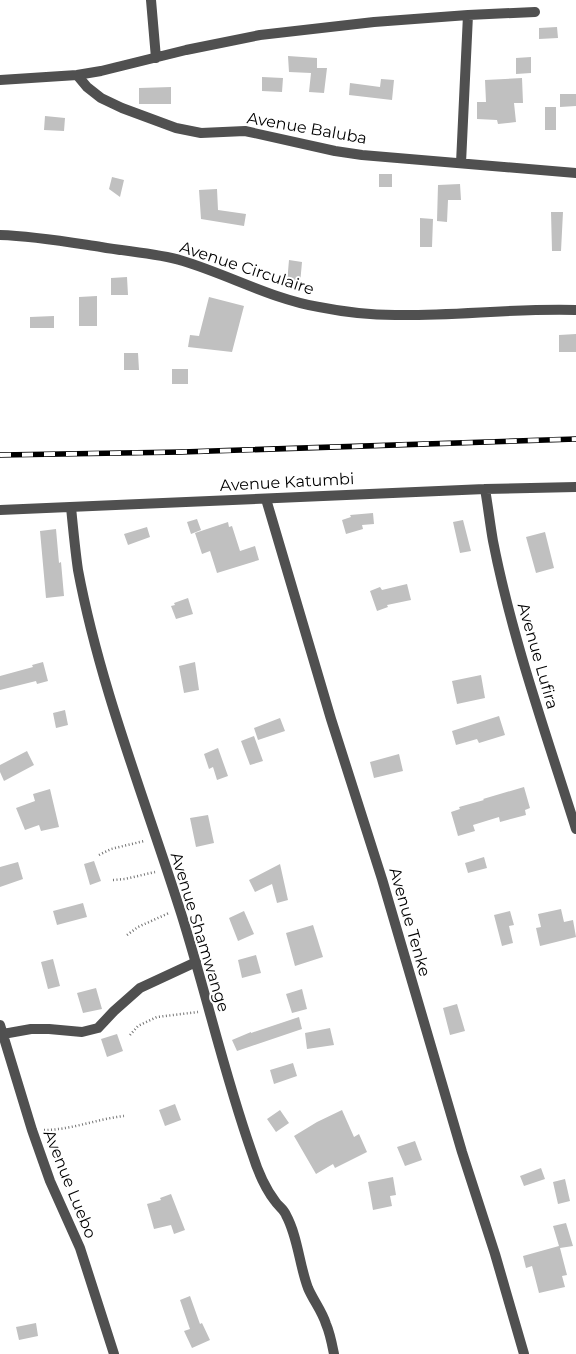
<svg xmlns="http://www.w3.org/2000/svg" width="576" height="1354" viewBox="0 0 576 1354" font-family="Montserrat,sans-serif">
  <rect width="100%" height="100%" fill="#fff"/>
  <path fill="#c0c0c0" d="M 557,27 L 558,38 L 539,39 L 539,28 Z
    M 288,56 L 317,58 L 317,68 L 327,68 L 324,93 L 309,92 L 311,73 L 289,72 Z
    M 531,57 L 531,73 L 516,74 L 516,58 Z
    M 262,77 L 283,78 L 282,92 L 262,91 Z
    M 522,78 L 523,103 L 514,103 L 516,122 L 498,124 L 497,120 L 477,119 L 477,102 L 486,102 L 485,80 Z
    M 381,79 L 394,80 L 392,100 L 349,95 L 350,83 L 380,87 Z
    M 171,87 L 171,104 L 139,104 L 139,88 Z
    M 560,94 L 576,94 L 576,106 L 560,107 Z
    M 545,107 L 556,107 L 556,130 L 545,130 Z
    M 45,116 L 65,118 L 64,131 L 44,130 Z
    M 379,174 L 392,174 L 392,187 L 379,187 Z
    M 112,177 L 124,180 L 120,197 L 109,189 Z
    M 460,184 L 461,200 L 448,200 L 447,222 L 437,221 L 438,185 Z
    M 217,189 L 218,210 L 246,214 L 244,226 L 201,219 L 199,190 Z
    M 551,212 L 563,212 L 561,251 L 552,251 Z
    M 420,218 L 433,219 L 432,247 L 420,247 Z
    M 289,260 L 302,262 L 300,284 L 287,283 Z
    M 127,277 L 128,295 L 111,295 L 111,278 Z
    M 97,296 L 97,326 L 79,326 L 79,297 Z
    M 209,297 L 244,306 L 232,352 L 188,347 L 190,335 L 199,336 Z
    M 54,316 L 54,328 L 30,328 L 30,317 Z
    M 576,334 L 576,352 L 559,352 L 559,335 Z
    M 124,353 L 138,353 L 139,370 L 124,370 Z
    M 172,369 L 188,369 L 188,384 L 172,384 Z
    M 373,513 L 374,524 L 362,525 L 363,529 L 346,534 L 342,520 L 351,517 L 350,515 Z
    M 197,519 L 201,530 L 191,534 L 187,522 Z
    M 463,520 L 471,551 L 460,553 L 453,522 Z
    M 228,522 L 229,527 L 232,526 L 240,551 L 255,546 L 259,560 L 217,573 L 210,551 L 202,554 L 195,533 Z
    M 147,527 L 150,537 L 128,545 L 124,534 Z
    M 56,529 L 59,563 L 61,562 L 64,596 L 46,598 L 40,531 Z
    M 545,532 L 554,568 L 536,573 L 526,537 Z
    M 407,584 L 411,600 L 387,605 L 388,607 L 377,611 L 370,591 L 380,587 L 382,590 Z
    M 188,598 L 193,614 L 176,619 L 171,606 L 175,605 L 174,603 Z
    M 43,662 L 48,681 L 37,684 L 36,681 L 0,690 L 0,676 L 33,667 L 32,665 Z
    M 195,662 L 199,690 L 184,693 L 179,666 Z
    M 481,675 L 485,698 L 457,704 L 452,681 Z
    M 65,710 L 68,725 L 56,728 L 53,713 Z
    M 499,716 L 505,735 L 479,743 L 477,739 L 456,745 L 452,731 Z
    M 280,718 L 285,731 L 258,740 L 254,728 Z
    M 254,736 L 263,761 L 250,765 L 241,741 Z
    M 218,748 L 228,776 L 217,780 L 213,767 L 209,769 L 204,754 Z
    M 27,751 L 34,765 L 4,781 L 0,772 L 0,765 Z
    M 399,754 L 403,771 L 374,778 L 370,762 Z
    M 524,787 L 530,808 L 525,810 L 526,815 L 500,822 L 499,817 L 473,825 L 475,831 L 458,836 L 451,812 L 460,809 L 459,807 L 484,800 L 483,799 Z
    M 50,789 L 59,827 L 41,831 L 39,825 L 25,830 L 16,808 L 35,801 L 33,794 Z
    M 208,815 L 214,843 L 196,847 L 190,818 Z
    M 484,857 L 487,868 L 468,873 L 465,863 Z
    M 94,861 L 101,881 L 90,885 L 84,864 Z
    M 18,862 L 23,879 L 0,887 L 0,867 Z
    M 280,864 L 288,900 L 277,903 L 272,884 L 255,892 L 249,880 Z
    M 83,903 L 87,917 L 57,925 L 53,911 Z
    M 561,909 L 564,922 L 573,920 L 576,937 L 540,946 L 536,928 L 541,927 L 538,914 Z
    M 244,911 L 254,934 L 238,941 L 229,918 Z
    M 510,911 L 514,925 L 509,926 L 513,943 L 502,946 L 494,915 Z
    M 313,925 L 323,957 L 295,966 L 286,933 Z
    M 256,955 L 261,973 L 242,978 L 238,960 Z
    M 53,959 L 60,986 L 48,989 L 41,962 Z
    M 96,988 L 102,1009 L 83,1013 L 77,993 Z
    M 302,989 L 307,1009 L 292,1013 L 286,994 Z
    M 457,1004 L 465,1031 L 450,1035 L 443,1008 Z
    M 299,1017 L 302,1029 L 237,1051 L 232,1040 L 251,1032 L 251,1033 Z
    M 330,1028 L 334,1045 L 307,1049 L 305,1033 Z
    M 117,1034 L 123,1051 L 107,1057 L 101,1039 Z
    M 293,1063 L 297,1076 L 274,1084 L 270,1070 Z
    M 175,1104 L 181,1120 L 165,1126 L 159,1110 Z
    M 280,1110 L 289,1123 L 276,1132 L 267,1119 Z
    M 342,1110 L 354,1137 L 359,1134 L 367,1152 L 335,1168 L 333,1164 L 316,1174 L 294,1136 L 317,1122 Z
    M 415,1141 L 422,1160 L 405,1166 L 397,1147 Z
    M 541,1168 L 545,1179 L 524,1186 L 520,1176 Z
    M 393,1177 L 396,1195 L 390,1196 L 392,1206 L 373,1210 L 368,1182 Z
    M 565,1179 L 570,1201 L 558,1204 L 553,1182 Z
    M 171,1194 L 185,1230 L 174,1234 L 171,1225 L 154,1229 L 147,1204 L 161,1200 L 160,1198 Z
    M 566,1223 L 573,1246 L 560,1248 L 567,1275 L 562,1276 L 565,1287 L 539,1293 L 532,1266 L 526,1268 L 523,1256 L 559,1246 L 553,1226 Z
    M 190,1296 L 200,1324 L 202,1323 L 210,1340 L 192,1348 L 184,1331 L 190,1329 L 180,1300 Z
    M 36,1323 L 38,1336 L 19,1340 L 16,1327 Z"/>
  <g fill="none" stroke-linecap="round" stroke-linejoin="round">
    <path stroke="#727272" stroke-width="2.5" stroke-dasharray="1 2.5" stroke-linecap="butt" d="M 99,855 L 111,849 L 144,841
      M 113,880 L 125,879 L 155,872
      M 127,935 L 138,927 L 169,913
      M 130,1035 L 138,1026 L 157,1017 L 198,1012
      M 44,1130 C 71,1130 97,1119 124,1116"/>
    <path stroke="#505050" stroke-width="10" d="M 151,0 L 156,58
      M 77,75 L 87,87 L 101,98 L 122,108 L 176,128 L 201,133 L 245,131 L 335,151 L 362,155 L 576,173
      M 0,80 L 77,75 L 101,71 L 186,50 L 260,35 L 374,22 L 468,15 L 535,12
      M 461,163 L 468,15
      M 0,235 C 34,236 68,242 101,247 C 129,252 156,253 183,261 C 229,275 272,299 319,307 C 344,312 369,315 395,315 C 455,316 515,308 576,310
      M 485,489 C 488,506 490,524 493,541 C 512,638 546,734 576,829
      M 266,499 L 331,719 L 382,879 L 462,1152 L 495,1254 L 524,1354
      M 71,507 C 73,528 75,549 78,570 C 100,687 145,799 181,913 C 206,992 224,1074 252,1153 C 257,1169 265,1188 275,1201 C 278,1206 284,1209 286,1215 C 298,1237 299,1264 308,1288 C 313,1300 322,1311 326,1324 C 330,1333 332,1344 334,1354
      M 0,510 L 485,489 L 576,487
      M 0,1025 L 32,1130 L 50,1181 L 80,1248 L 114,1354
      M 3,1034 L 31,1029 L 49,1029 L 82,1032 L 98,1028 L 114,1011 L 140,988 L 196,962"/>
    <g stroke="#000" stroke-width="5.5">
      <path id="rail" d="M 0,455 L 182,452 L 576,439"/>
    </g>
    <use href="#rail" stroke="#fff" stroke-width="4" stroke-dasharray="11" stroke-linecap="butt"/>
  </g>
  <g text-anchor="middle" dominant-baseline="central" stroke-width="4" stroke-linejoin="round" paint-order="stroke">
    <g font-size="16" fill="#000" stroke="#fff">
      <text transform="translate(307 128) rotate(10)">Avenue Baluba</text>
      <text transform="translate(247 268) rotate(18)">Avenue Circulaire</text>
      <text transform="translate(287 482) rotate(-3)">Avenue Katumbi</text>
      <text transform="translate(538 656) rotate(74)">Avenue Lufira</text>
      <text transform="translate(410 922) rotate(74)">Avenue Tenke</text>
      <text transform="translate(200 932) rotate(73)">Avenue Shamwange</text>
      <text transform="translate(70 1184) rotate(68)">Avenue Luebo</text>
    </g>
  </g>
</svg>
